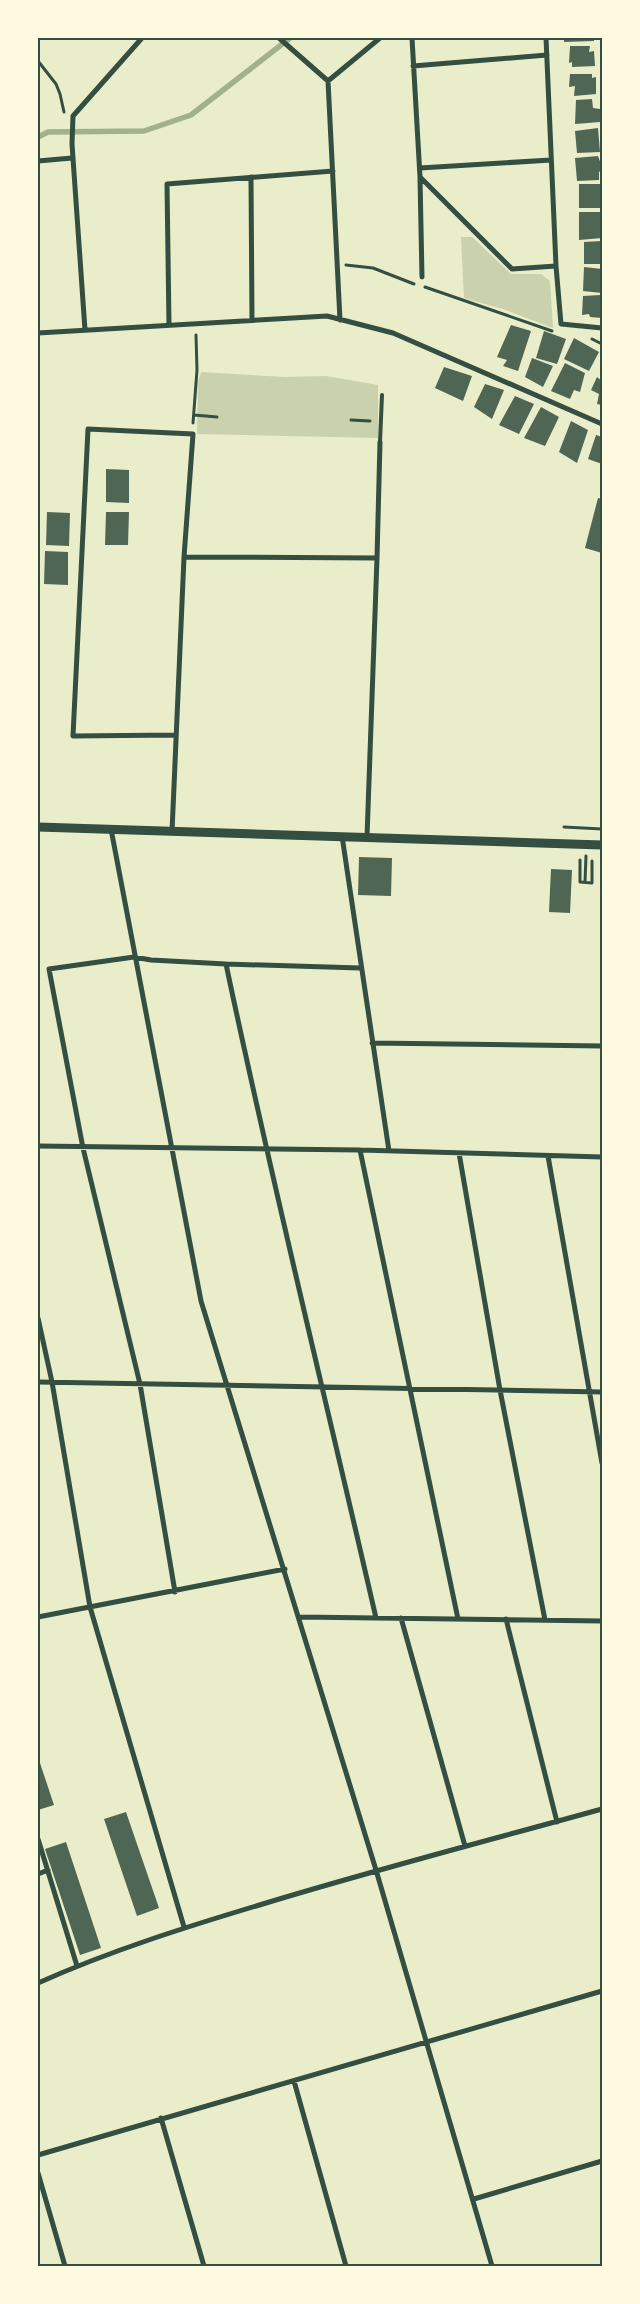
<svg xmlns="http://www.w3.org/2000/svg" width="640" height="2304" viewBox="0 0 640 2304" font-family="'Exo 2',sans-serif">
  <rect width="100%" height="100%" fill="#e9edc9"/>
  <path fill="#cad2ad" d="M 461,237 L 472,237 L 511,274 L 541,274 L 550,281 L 553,328 L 503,309 L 464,298 Z
    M 201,372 L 285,377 L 326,376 L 378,385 L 378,438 L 197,434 L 198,382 Z"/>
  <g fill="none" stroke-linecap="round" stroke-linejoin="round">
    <path stroke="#a3b18a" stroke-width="5.5" d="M 38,137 L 48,132 L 144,131 L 191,115 L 290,38"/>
  </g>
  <path fill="#4f6655" d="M 564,38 L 594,38 L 594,41 L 564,42 Z
    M 570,46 L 590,46 L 589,52 L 594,51 L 595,66 L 572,67 L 572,62 L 569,63 Z
    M 570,74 L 592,74 L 592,78 L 596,77 L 596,94 L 574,96 L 575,86 L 569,87 Z
    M 592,99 L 593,108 L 600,109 L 600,122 L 575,124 L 576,100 Z
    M 598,128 L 600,152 L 577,153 L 575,131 Z
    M 598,156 L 602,167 L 602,170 L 599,172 L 599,180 L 577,181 L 575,158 Z
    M 579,184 L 602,184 L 602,208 L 579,208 Z
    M 579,212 L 602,212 L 602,238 L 579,240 Z
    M 602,241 L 602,264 L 584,264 L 584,242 Z
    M 584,267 L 602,269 L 602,293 L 583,291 Z
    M 600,295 L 602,318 L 590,317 L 589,314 L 582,315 L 583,296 Z
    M 511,325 L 531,331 L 518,371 L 503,366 L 507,360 L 497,357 Z
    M 544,331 L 566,339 L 557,364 L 536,358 Z
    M 574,338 L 599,352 L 589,371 L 564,359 Z
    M 532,358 L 553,366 L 543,387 L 525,377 Z
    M 565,363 L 585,373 L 580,392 L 574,390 L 570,399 L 551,391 Z
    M 444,367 L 472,376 L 463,401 L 435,388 Z
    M 597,377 L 602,381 L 602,405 L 597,404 L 599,394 L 591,390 Z
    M 485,384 L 504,390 L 492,419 L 474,407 Z
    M 515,396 L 534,404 L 519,434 L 499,425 Z
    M 541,407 L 559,417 L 545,446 L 524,438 Z
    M 571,421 L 588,430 L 577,463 L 559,452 Z
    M 596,435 L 602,437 L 602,464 L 588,459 Z
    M 106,469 L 129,470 L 129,503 L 106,502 Z
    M 598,498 L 602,499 L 602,553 L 585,548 Z
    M 47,512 L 70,513 L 69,546 L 46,545 Z
    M 106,512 L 129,512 L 128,545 L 105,545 Z
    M 45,551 L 68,552 L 68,585 L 44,584 Z
    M 359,857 L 392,858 L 391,896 L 358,895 Z
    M 551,869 L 572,870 L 570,913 L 549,912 Z
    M 38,1757 L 54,1805 L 38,1810 Z
    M 126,1812 L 159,1908 L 137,1916 L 104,1819 Z
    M 66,1842 L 101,1948 L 80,1955 L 45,1849 Z"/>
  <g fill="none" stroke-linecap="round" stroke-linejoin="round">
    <path stroke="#344e41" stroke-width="3" d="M 38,61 L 56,84 L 60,94 L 64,112
      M 346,265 L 373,268 L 414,284
      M 425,287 L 552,331
      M 592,339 L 602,344
      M 194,415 L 217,417
      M 351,420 L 370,421
      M 193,423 L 197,370 L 196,335
      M 564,827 L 602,829
      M 580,860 L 580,882 L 592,883 L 592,861
      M 585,882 L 586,856"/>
    <path stroke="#344e41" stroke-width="4" d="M 380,442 L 382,395"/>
    <path stroke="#344e41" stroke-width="5" d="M 279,38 L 328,81 L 380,38
      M 412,38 L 420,177 L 512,269 L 556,266
      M 546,38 L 556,266 L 561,324 L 602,328
      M 413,66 L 547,55
      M 328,81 L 340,320
      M 38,161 L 72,158
      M 420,168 L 551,160
      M 251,177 L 252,320
      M 420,178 L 422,277
      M 169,325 L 167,184 L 333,171
      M 85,330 L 72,144 L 73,116 L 142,38
      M 38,333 L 327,316 L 393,333 L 602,424
      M 184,557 L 377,558 L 367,837
      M 377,558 L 380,442
      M 111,829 L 201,1301 L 376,1870 L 492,2266
      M 172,832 L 184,557 L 193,434 L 88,429 L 73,736 L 175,735
      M 342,836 L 389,1151
      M 226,964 C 272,1183 326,1400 376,1618
      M 372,1043 L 602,1046
      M 38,1146 L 360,1150 L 602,1157
      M 360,1150 L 458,1619
      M 459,1153 L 500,1390 L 545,1620
      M 548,1156 L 602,1463
      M 38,1318 L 52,1382 L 90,1607 L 184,1927
      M 38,1382 L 602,1392
      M 175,1592 L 140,1384 L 83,1148 L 49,969 L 134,957 L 151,960 L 226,964 L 360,968
      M 38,1617 L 285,1569
      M 300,1617 L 602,1621
      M 401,1618 L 465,1846
      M 506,1619 L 557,1822
      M 38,1839 L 77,1966
      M 38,1874 L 48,1870
      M 38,1983 C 112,1950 189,1926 266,1903 C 378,1869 490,1840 602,1809
      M 294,2081 L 346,2266
      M 161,2118 L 204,2266
      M 38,2155 L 602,1991
      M 38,2173 L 65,2266
      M 474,2199 L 602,2161"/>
    <path stroke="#344e41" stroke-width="9" d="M 38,827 L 602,845"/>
  </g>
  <rect width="640" height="2304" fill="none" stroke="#fefae0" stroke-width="78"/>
  <rect x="39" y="39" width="562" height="2226" fill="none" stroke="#344e41" stroke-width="2"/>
</svg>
